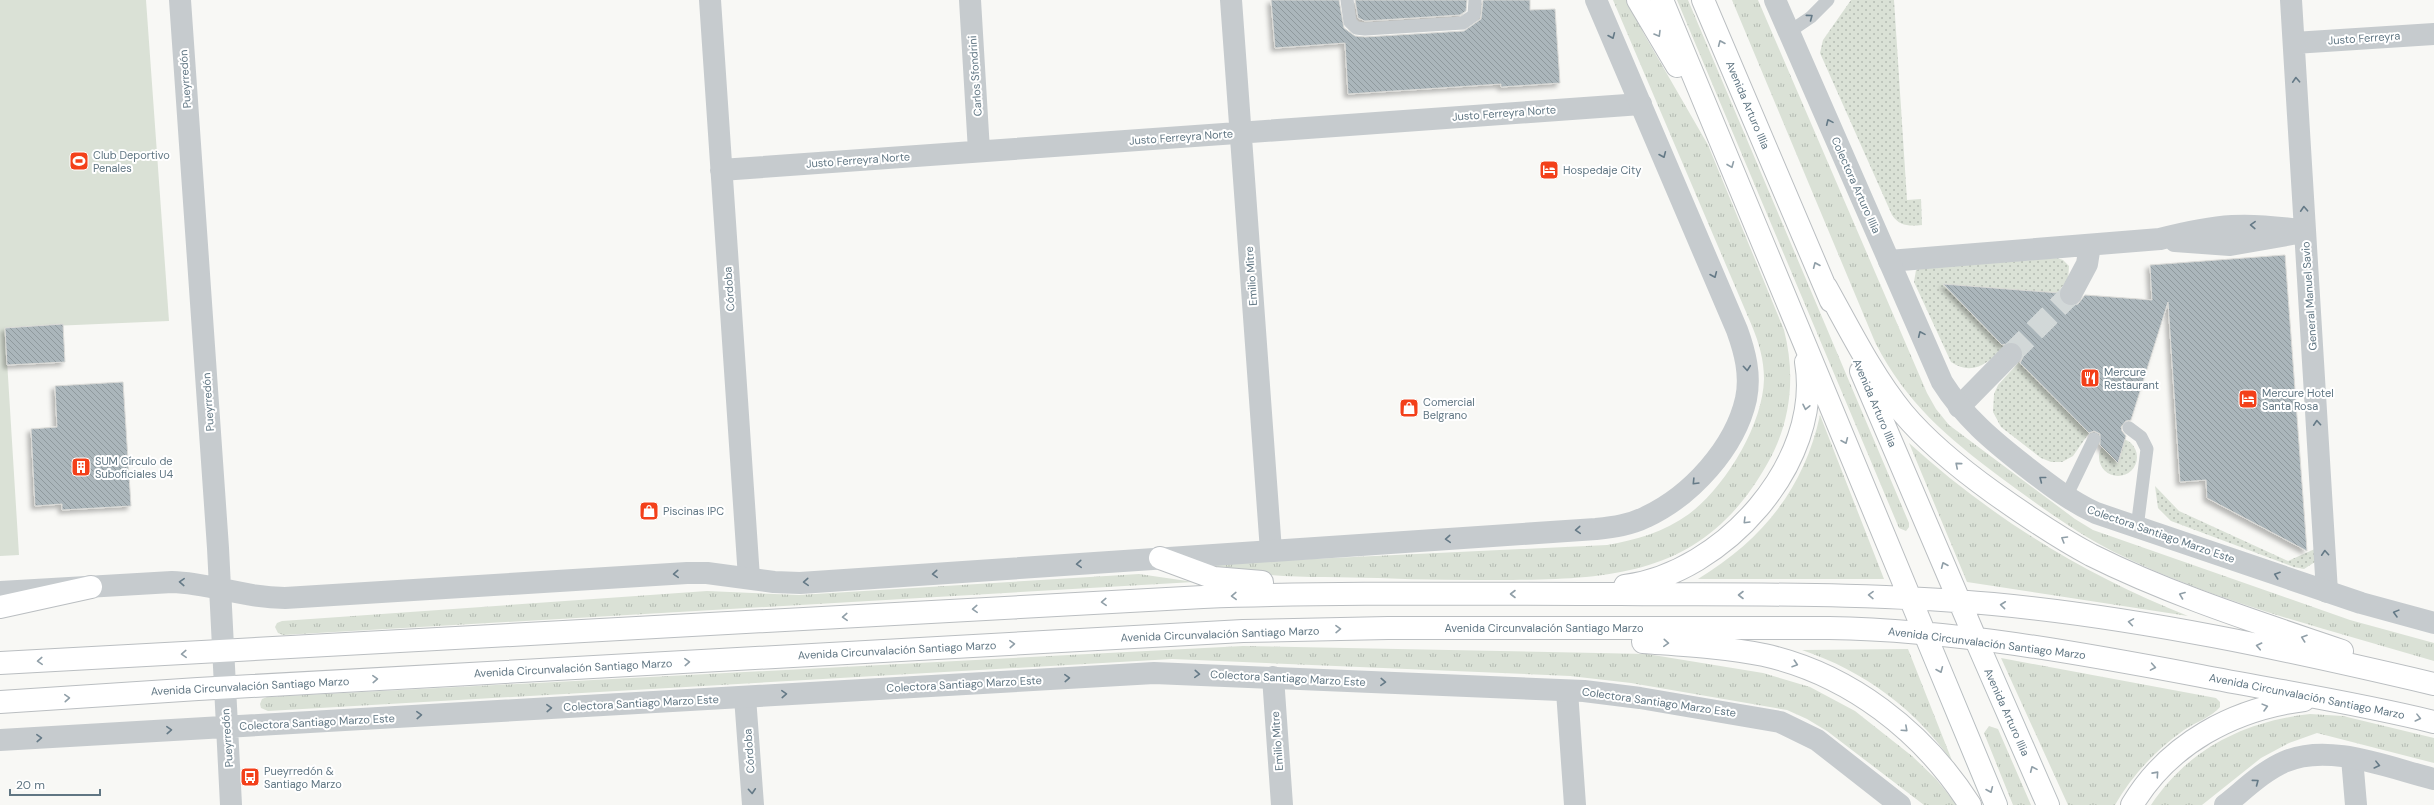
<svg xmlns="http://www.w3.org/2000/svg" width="2434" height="805" viewBox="0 0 2434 805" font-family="'DM Sans',sans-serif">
  <defs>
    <pattern id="grass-tufts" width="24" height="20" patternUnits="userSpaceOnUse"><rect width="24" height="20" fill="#dae1d6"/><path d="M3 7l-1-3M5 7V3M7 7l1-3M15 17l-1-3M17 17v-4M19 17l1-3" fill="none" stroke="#b4bbb3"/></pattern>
    <pattern id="garden-dots" width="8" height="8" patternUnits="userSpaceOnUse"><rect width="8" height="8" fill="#dae1d6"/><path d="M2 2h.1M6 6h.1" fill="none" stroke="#b4bbb3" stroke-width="1.8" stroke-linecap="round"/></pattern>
    <pattern id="building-back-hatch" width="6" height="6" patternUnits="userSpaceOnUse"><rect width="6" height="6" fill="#abb6bb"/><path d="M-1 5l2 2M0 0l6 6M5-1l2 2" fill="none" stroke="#8f999d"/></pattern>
    <filter id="shadow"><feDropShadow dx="-3.5" dy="3.5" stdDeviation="2" flood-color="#0004"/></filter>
  </defs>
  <rect width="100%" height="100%" fill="#f8f8f5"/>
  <path fill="url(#grass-tufts)" d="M 1613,0 L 1628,0 L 1644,34 L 1708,145 L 1784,330 C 1796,377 1791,424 1766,466 C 1706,571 1622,579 1513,580 C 1468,580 1423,580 1378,578 C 1322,576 1262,580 1207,564 L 1607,545 C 1636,540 1664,532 1689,514 C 1725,487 1763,425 1764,379 C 1764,360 1759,343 1752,326 Z
    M 1677,0 L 1688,0 L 1909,523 L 1909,527 L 1906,531 L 1899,528 Z
    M 1732,0 L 1758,0 L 1927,393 L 1936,409 L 1949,425 L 2075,519 L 2093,530 L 2350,620 L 2434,643 L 2434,661 C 2326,629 2215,602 2114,552 C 2073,531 2037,504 2000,477 C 1947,437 1906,403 1875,342 Z
    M 1820,415 L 1884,579 L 1698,579 C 1762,540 1804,489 1820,415 Z
    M 1909,443 C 1992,518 2084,575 2188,616 L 1967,582 Z
    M 1139,574 L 1194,582 L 283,635 L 278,633 L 275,627 L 277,623 L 282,621 L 707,591 L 799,595 Z
    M 1243,646 L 1647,654 L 1763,673 L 1810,687 L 1855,711 L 1912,756 L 1936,779 L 1957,805 L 1924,805 L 1827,731 L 1807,719 L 1787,710 L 1631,683 L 1570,676 L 1172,659 L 268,711 L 261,708 L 260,704 L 262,699 L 267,697 Z
    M 1908,649 L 1953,763 C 1916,709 1864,671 1802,650 Z
    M 2001,658 L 2216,698 L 2220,702 L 2220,707 C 2212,717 2194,723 2184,730 C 2156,750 2132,775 2115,805 L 2068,805 Z
    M 2310,714 L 2343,716 L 2434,738 L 2434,763 L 2317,733 L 2289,743 L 2261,758 L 2202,805 L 2151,805 C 2188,749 2245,721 2310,714 Z
    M 1989,726 L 1998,729 L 2031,805 L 2013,805 L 1984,733 Z"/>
  <path fill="url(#garden-dots)" d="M 1851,0 L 1894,0 L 1907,200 L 1921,199 L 1922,225 C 1910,226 1900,227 1892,215 L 1820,53 L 1823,40 Z
    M 2057,258 L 2063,260 L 2069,266 L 2068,280 L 2057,293 L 2052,293 L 1992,334 L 2005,347 C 1989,362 1973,377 1951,362 L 1914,282 L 1916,270 L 1922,268 Z
    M 2019,362 L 2089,433 L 2073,456 L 2062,462 L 2051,462 L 2041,458 L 2001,427 L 1993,412 L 1994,394 L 1998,385 Z
    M2099 457a19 19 0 1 1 38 0a19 19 0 1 1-38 0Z
    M 2155,486 L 2179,511 L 2288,561 L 2317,548 L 2315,562 L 2304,569 L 2294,567 L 2171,521 L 2158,508 Z"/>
  <path fill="#dae1d6" d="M 0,0 L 146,0 L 169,321 L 5,328 L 19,555 L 0,556 Z"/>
  <path fill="url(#building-back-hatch)" stroke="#dadad7" filter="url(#shadow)" d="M 1271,0 L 1339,0 L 1344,28 L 1355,36 L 1365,37 L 1464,31 L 1481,19 L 1483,0 L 1530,0 L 1530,10 L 1555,9 L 1560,83 L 1501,87 L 1501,84 L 1348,94 L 1345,43 L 1275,48 Z
    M 1355,0 L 1467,0 L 1466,11 L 1460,15 L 1365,21 L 1358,18 Z
    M 2285,255 L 2307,551 L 2207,498 L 2206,480 L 2180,482 L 2168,302 L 2131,420 L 2126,421 L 2121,427 L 2122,431 L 2126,436 L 2118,463 L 2100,445 L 2100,434 L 2094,431 L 2089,433 L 2020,363 L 2023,357 L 2020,345 L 2014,342 L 2002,345 L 1943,284 L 2059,293 L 2061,301 L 2071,306 L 2078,304 L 2085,295 L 2152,300 L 2150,265 Z
    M 63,324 L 65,362 L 7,365 L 5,328 Z
    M 123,382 L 131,506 L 62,510 L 62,504 L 35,506 L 31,429 L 57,427 L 55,386 Z"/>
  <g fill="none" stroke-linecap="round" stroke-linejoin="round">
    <path stroke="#d2d8d8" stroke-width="22" stroke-dasharray="22 11" stroke-linecap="butt" d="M 2011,354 L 2071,294"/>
    <g stroke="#b8bec1" stroke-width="24">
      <path id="primary" d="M 1925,634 L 1996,805
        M 1976,640 L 2048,805"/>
    </g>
    <g stroke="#babec1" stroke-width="24">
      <path id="trunk" d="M 1638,0 L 1677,66
        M 1662,0 L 1925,634
        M 1703,0 L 1831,301
        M 1826,287 C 1850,330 1872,375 1903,413 C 1929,444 1962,470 1994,493 C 2025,515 2057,537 2091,555 C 2171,595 2257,622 2342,651
        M 1861,371 L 1976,640
        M 1160,558 L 1214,578 L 1262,582
        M 1625,586 C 1723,573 1823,463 1806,362
        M 0,607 L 91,587
        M 1643,642 C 1683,645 1724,647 1764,655 C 1849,674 1923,731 1970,805
        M 0,663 L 1203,597 C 1342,592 1481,594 1620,594 C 1744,595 1869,592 1993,604 C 2142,618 2289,650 2434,684
        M 0,702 L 198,689 L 1243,631 L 1388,628 L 1829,628 C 1954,630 2079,653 2201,676 C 2279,691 2357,703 2434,722
        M 2132,805 C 2169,743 2234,709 2304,700"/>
    </g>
    <path stroke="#c6cbce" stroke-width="13" d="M 1347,0 L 1350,22 L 1356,28 L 1365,29 L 1463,23 L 1474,15 L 1475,0
      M 1789,32 L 1811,17 L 1828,0
      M 2129,428 L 2141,437 L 2147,449 L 2137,528
      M 2066,497 L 2094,439"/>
    <path stroke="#c6cbce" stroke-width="22" d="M 710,0 L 749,578
      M 970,0 L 979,151
      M 1231,0 L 1271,551
      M 2291,0 L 2327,592
      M 2294,43 L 2434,34
      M 721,170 L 1641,104
      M 2175,241 L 2230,245 L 2292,234
      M 1889,261 L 2160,239 C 2218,224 2246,222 2305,231
      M 2071,294 L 2087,264 L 2090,245
      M 1959,407 L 2011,354
      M 1273,677 L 1282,805
      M 1567,691 L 1575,805
      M 745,697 L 753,805
      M 2352,758 L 2356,805"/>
    <path stroke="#c6cbce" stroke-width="22" d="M 180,0 L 218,548 L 231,805
      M 1775,0 L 1942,382 C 1964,417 1993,441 2025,466 C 2048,484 2070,501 2096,513 L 2361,603 L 2434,623
      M 0,592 L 172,582 C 211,583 244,598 285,598 L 687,573 L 707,573 L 774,582 L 800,583 L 1596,529 C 1614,527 1630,525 1646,517 C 1691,496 1735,448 1746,399 C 1751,375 1745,352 1737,330 L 1596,0
      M 0,740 L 1154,673 L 1584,691 L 1640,698 L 1780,722 L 1817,740 L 1900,805
      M 2225,805 C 2243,791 2263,771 2284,762 C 2329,742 2389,768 2434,779"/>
    <use href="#primary" stroke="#fff" stroke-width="22"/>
    <use href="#trunk" stroke="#fff" stroke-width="22"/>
  </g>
  <defs><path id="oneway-chevron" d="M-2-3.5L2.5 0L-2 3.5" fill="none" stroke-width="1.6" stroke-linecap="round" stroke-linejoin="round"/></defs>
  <g stroke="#657a87">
    <use href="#oneway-chevron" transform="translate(1810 17) rotate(-37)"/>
    <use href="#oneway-chevron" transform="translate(1612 36) rotate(67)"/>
    <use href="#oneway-chevron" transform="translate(2296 80) rotate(-93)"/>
    <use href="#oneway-chevron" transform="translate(1829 122) rotate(-114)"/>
    <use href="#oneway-chevron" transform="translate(1663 155) rotate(67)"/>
    <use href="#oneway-chevron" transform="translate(2304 209) rotate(-93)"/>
    <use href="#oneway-chevron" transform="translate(2253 225) rotate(-178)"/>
    <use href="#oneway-chevron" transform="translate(1714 275) rotate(67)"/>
    <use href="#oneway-chevron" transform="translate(1921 334) rotate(-114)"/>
    <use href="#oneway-chevron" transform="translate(1747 368) rotate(85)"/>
    <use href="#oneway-chevron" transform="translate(2317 423) rotate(-94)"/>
    <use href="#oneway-chevron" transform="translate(2042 479) rotate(-142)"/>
    <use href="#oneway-chevron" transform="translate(1695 482) rotate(134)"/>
    <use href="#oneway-chevron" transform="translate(1578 530) rotate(176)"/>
    <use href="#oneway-chevron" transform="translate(1448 539) rotate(176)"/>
    <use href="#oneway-chevron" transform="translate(2325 553) rotate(-94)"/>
    <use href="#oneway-chevron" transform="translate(1079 564) rotate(176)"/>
    <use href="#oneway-chevron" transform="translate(676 574) rotate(176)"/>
    <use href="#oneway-chevron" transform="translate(935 574) rotate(176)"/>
    <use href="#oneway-chevron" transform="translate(2277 575) rotate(-161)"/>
    <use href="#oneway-chevron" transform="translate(182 582) rotate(-177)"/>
    <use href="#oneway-chevron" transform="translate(806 582) rotate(176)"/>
    <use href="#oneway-chevron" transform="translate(2396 613) rotate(-165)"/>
    <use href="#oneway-chevron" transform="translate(1197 674) rotate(4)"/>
    <use href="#oneway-chevron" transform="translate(1067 678) rotate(-3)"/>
    <use href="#oneway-chevron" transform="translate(1383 682) rotate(3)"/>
    <use href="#oneway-chevron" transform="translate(784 694) rotate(-3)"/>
    <use href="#oneway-chevron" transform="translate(549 708) rotate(-3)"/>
    <use href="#oneway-chevron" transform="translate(419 715) rotate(-3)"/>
    <use href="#oneway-chevron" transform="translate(169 730) rotate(-3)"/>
    <use href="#oneway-chevron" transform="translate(39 738) rotate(-3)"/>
    <use href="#oneway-chevron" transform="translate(2377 765) rotate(14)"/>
    <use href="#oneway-chevron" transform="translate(2256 782) rotate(-37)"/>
    <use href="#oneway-chevron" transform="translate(752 791) rotate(86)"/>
  </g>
  <g stroke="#909fa8">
    <use href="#oneway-chevron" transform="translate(1658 34) rotate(59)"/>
    <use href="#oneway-chevron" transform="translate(1721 43) rotate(-113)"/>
    <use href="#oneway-chevron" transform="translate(1731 165) rotate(68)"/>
    <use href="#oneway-chevron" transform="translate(1816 265) rotate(-113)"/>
    <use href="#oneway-chevron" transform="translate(1806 407) rotate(102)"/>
    <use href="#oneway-chevron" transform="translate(1845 441) rotate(67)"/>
    <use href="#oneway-chevron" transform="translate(1958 465) rotate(-140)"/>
    <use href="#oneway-chevron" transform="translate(1746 521) rotate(135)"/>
    <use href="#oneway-chevron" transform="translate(2064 539) rotate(-149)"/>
    <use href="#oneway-chevron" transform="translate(1944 565) rotate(-113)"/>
    <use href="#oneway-chevron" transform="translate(1513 594) rotate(-180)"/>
    <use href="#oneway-chevron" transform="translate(1741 595) rotate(-180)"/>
    <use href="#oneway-chevron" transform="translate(1871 595) rotate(-179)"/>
    <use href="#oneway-chevron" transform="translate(2182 595) rotate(-159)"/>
    <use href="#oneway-chevron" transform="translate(1234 596) rotate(178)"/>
    <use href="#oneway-chevron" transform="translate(1104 602) rotate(177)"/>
    <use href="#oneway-chevron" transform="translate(2003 605) rotate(-174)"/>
    <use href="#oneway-chevron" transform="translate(975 609) rotate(177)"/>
    <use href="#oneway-chevron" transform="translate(845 617) rotate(177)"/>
    <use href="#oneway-chevron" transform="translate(2131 622) rotate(-171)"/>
    <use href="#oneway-chevron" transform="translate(1338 629) rotate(-1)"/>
    <use href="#oneway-chevron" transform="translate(2304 638) rotate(-161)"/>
    <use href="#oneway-chevron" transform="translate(1666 643) rotate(4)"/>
    <use href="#oneway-chevron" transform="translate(1012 644) rotate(-3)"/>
    <use href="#oneway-chevron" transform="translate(2259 646) rotate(-168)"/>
    <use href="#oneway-chevron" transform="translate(184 654) rotate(177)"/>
    <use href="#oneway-chevron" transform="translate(40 661) rotate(177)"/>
    <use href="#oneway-chevron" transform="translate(687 662) rotate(-3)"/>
    <use href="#oneway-chevron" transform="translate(1795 664) rotate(18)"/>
    <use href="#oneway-chevron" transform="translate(2153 667) rotate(10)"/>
    <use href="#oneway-chevron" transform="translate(1940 670) rotate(67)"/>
    <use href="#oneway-chevron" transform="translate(375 679) rotate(-3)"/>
    <use href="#oneway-chevron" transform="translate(67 698) rotate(-4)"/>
    <use href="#oneway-chevron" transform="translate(2265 707) rotate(-15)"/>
    <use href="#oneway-chevron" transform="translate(2418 718) rotate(14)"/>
    <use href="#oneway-chevron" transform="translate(1905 729) rotate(42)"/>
    <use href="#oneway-chevron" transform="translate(2033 769) rotate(-114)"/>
    <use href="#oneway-chevron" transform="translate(2156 774) rotate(-48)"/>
    <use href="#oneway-chevron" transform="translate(1990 790) rotate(67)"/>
  </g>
  <defs>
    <g id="stadium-square" transform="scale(1)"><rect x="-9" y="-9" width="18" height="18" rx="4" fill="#f3401a" stroke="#fff"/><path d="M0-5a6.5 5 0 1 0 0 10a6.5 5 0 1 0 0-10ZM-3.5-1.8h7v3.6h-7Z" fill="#fff"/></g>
    <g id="hotel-square" transform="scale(1)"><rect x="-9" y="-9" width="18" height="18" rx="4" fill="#f3401a" stroke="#fff"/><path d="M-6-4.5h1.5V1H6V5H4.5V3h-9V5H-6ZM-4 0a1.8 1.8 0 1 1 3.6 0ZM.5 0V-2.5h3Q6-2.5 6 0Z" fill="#fff"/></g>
    <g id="restaurant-square" transform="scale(1)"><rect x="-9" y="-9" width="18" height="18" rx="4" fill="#f3401a" stroke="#fff"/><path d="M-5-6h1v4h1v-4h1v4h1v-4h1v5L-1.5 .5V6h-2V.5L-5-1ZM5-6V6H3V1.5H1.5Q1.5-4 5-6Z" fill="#fff"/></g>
    <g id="shop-square" transform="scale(1)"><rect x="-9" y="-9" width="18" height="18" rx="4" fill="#f3401a" stroke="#fff"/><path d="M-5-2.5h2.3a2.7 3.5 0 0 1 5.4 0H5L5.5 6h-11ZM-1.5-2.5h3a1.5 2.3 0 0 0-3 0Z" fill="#fff"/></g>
    <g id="building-square" transform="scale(1)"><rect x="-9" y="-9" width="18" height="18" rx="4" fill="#f3401a" stroke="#fff"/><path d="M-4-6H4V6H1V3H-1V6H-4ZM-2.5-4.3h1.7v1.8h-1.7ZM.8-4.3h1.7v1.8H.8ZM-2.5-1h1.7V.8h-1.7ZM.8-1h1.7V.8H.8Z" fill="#fff"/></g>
    <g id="bus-square" transform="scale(1)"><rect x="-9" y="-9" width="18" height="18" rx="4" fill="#f3401a" stroke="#fff"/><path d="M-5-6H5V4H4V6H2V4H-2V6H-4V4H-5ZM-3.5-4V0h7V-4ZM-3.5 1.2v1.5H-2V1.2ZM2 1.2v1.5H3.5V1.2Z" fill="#fff"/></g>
  </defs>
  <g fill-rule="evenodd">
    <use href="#stadium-square" x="79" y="161"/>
    <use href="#hotel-square" x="1549" y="170"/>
    <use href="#restaurant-square" x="2090" y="378"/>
    <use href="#hotel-square" x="2248" y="399"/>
    <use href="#shop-square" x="1409" y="408"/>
    <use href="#building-square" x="81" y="467"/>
    <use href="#shop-square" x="649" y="511"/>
    <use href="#bus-square" x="250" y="777"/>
  </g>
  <g text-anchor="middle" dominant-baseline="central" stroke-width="4" stroke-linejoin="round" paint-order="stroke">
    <g font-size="11" fill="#607683" stroke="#fff">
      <text transform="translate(2364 38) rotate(-4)">Justo Ferreyra</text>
      <text transform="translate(975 76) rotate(-94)">Carlos Sfondrini</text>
      <text transform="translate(185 79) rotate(-94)">Pueyrredón</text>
      <text transform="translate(1748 105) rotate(67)">Avenida Arturo Illia</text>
      <text transform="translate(1504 113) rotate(-4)">Justo Ferreyra Norte</text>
      <text transform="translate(1181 137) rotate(-4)">Justo Ferreyra Norte</text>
      <text transform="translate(858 160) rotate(-4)">Justo Ferreyra Norte</text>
      <text transform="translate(1856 185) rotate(66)">Colectora Arturo Illia</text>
      <text transform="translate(1251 276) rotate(-94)">Emilio Mitre</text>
      <text transform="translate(729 289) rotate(-94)">Córdoba</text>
      <text transform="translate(2309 296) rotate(-94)">General Manuel Savio</text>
      <text transform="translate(208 402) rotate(-94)">Pueyrredón</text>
      <text transform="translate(1875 403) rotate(67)">Avenida Arturo Illia</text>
      <text transform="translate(2161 534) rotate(19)">Colectora Santiago Marzo Este</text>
      <text x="1544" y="628">Avenida Circunvalación Santiago Marzo</text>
      <text transform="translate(1220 634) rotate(-2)">Avenida Circunvalación Santiago Marzo</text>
      <text transform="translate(1987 643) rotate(7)">Avenida Circunvalación Santiago Marzo</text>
      <text transform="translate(897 650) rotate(-3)">Avenida Circunvalación Santiago Marzo</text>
      <text transform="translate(573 668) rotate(-3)">Avenida Circunvalación Santiago Marzo</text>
      <text transform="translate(1288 678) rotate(3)">Colectora Santiago Marzo Este</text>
      <text transform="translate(964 684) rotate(-3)">Colectora Santiago Marzo Este</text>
      <text transform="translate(250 686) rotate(-3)">Avenida Circunvalación Santiago Marzo</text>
      <text transform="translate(2307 696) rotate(11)">Avenida Circunvalación Santiago Marzo</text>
      <text transform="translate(1659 702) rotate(8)">Colectora Santiago Marzo Este</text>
      <text transform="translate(641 703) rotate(-3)">Colectora Santiago Marzo Este</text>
      <text transform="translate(2007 712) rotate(66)">Avenida Arturo Illia</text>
      <text transform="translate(317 722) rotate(-3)">Colectora Santiago Marzo Este</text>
      <text transform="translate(227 738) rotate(-94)">Pueyrredón</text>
      <text transform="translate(1277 741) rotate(-94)">Emilio Mitre</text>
      <text transform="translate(749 751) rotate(-94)">Córdoba</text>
    </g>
    <g font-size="11" fill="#607683" stroke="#fff" text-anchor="start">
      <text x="93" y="155">Club Deportivo<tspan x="93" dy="13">Penales</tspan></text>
      <text x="1563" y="170">Hospedaje City</text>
      <text x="2104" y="372">Mercure<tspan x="2104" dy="13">Restaurant</tspan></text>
      <text x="2262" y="393">Mercure Hotel<tspan x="2262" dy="13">Santa Rosa</tspan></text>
      <text x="1423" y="402">Comercial<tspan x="1423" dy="13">Belgrano</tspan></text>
      <text x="95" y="461">SUM Círculo de<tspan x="95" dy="13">Suboficiales U4</tspan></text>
      <text x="663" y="511">Piscinas IPC</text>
      <text x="264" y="771">Pueyrredón &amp;<tspan x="264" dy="13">Santiago Marzo</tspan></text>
    </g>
  </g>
  <path d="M10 789v6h90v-6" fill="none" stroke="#607683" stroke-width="2"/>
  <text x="16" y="789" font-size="12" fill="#607683" stroke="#ffffff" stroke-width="3" paint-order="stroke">20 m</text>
</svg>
